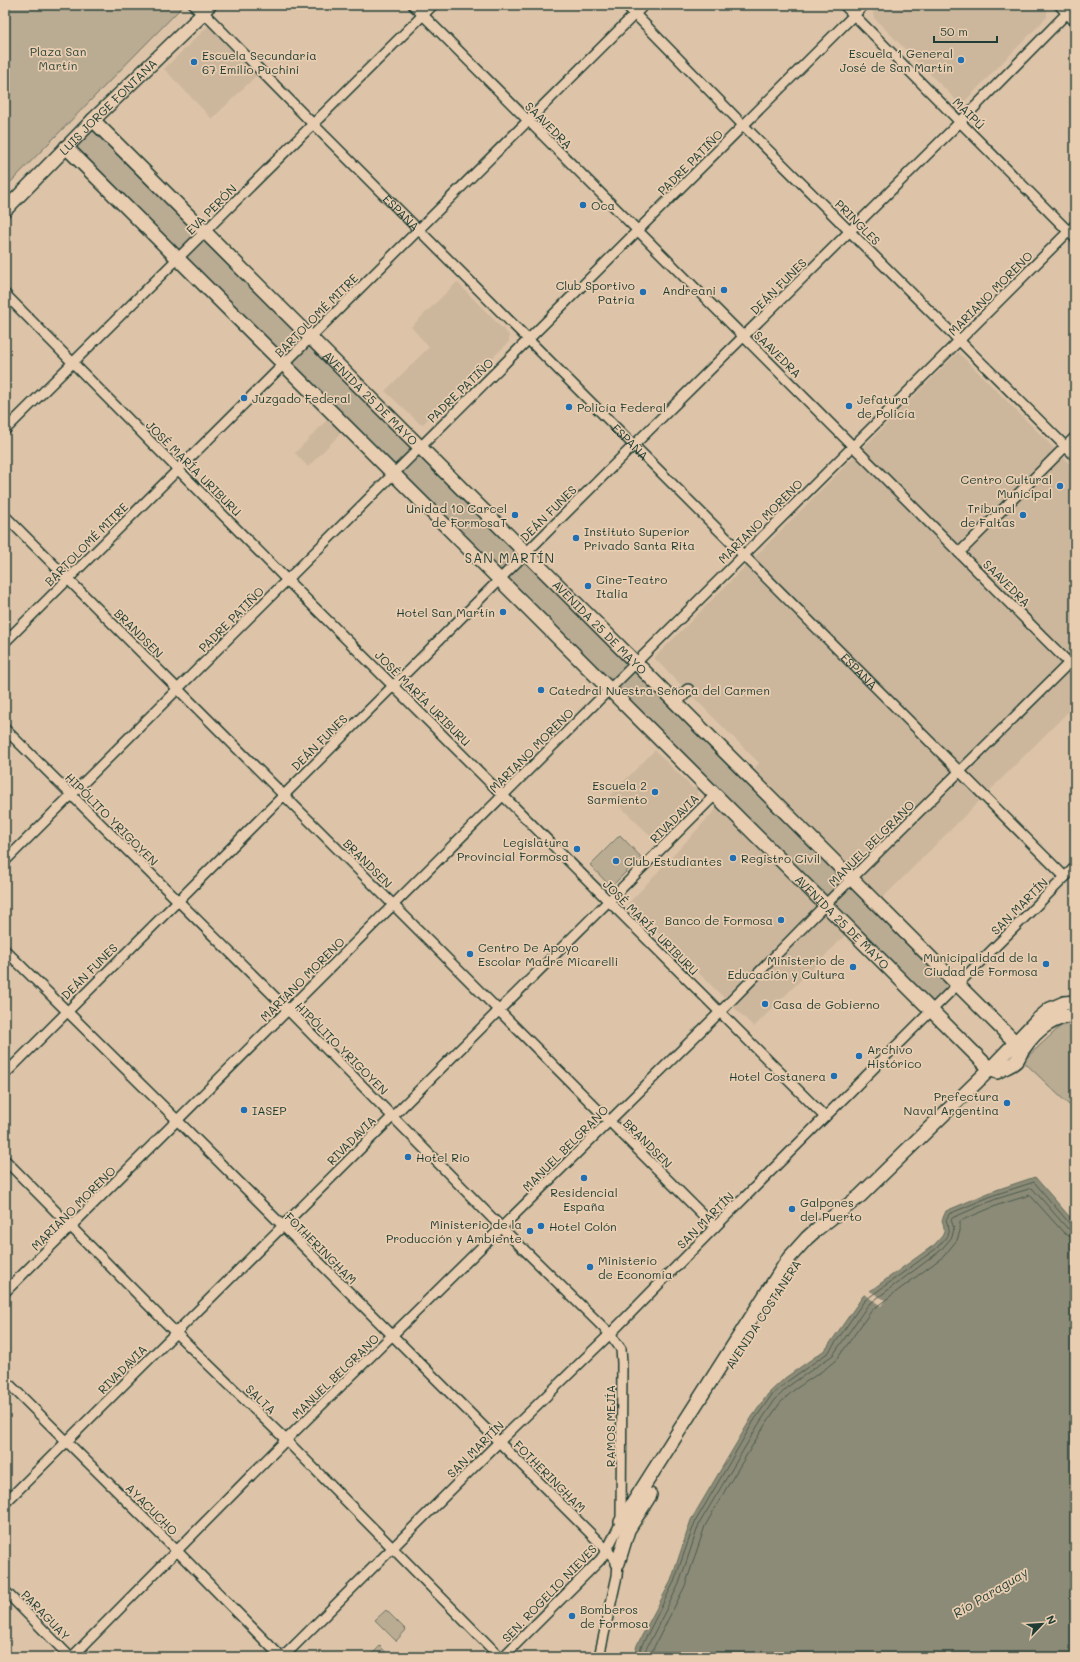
<svg xmlns="http://www.w3.org/2000/svg" width="1080" height="1662" viewBox="0 0 1080 1662" font-family="Mali,sans-serif">
  <rect width="100%" height="100%" fill="#ddc4a8"/>
  <filter id="ink" filterUnits="userSpaceOnUse"><feTurbulence type="fractalNoise" baseFrequency=".025" numOctaves="2"/><feDisplacementMap in="SourceGraphic" scale="8" xChannelSelector="R" yChannelSelector="G"/><feConvolveMatrix kernelMatrix="1 2 1 2 8 2 1 2 1" color-interpolation-filters="sRGB"/></filter>
  <g filter="url(#ink)">
    <path fill="#ccb79d" d="M 876,5 L 1042,5 L 1047,10 L 1047,17 L 965,101 L 958,102 L 874,18 L 872,8 Z
      M 209,25 L 258,74 L 212,119 L 164,69 Z
      M 457,282 L 509,335 L 509,342 L 423,424 L 420,424 L 385,391 L 429,347 L 411,327 Z
      M 958,352 L 1075,469 L 1075,705 L 754,1027 L 628,904 L 759,763 L 654,658 Z
      M 328,419 L 341,433 L 308,467 L 295,453 Z
      M 655,750 L 693,788 L 697,788 L 698,802 L 693,803 L 655,840 L 609,796 Z"/>
    <path fill="#baab93" stroke="#6c7464" d="M 5,5 L 183,6 L 5,188 Z
      M 93,131 L 951,989 L 935,1004 L 76,147 Z
      M 620,835 L 641,857 L 611,887 L 590,865 Z
      M 1064,1023 L 1075,1024 L 1075,1100 L 1069,1105 L 1023,1061 Z
      M 386,1610 L 406,1630 L 396,1641 L 375,1620 Z
      M 380,1646 L 390,1657 L 369,1657 Z"/>
    <path fill="#8c8b77" stroke="#606c5c" d="M 1035,1177 L 1075,1223 L 1075,1657 L 634,1657 L 637,1645 L 671,1581 L 691,1520 L 752,1417 L 768,1394 L 785,1378 L 826,1349 L 863,1296 L 934,1245 C 943,1235 947,1234 942,1220 L 946,1211 L 993,1191 Z"/>
    <path fill="#ddc4a8" d="M 868,1290 L 885,1300 L 881,1306 L 864,1294 Z"/>
    <g fill="none" stroke-linecap="round" stroke-linejoin="round">
      <path stroke="#4b5c4f" stroke-width="1" d="M 638,1657 L 641,1647 L 674,1582 L 695,1522 L 755,1419 L 771,1396 L 788,1381 L 829,1352 L 864,1301 L 937,1248 L 947,1236 L 949,1228 L 946,1220 L 949,1214 L 994,1195 L 1034,1182 L 1070,1224 L 1075,1226
        M 643,1657 L 646,1649 L 679,1584 L 699,1524 L 760,1422 L 775,1400 L 790,1385 L 833,1355 L 868,1305 L 940,1251 L 952,1237 L 954,1228 L 951,1220 L 952,1218 L 996,1199 L 1032,1188 L 1067,1228 L 1075,1231
        M 649,1657 L 685,1586 L 705,1526 L 727,1487 L 765,1425 L 780,1403 L 794,1390 L 825,1369 L 837,1359 L 872,1310 L 944,1256 L 957,1240 L 960,1231 L 960,1221 L 998,1205 L 1030,1195 L 1064,1233 L 1069,1236 L 1075,1237"/>
      <g stroke="#1f3d34" stroke-width="12">
        <g id="minor">
          <path id="s1" d="M 212,5 L 204,13 L 313,124 L 1065,877"/>
          <path d="M 413,5 L 1075,669"/>
          <path d="M 626,5 L 743,125 L 1075,456"/>
          <path d="M 844,5 L 1075,238"/>
          <path d="M 1059,5 L 1075,22"/>
          <path d="M 5,294 L 287,580 L 825,1117"/>
          <path d="M 5,430 L 433,5"/>
          <path d="M 5,516 L 715,1227"/>
          <path d="M 959,553 L 1075,437"/>
          <path d="M 5,642 L 644,5"/>
          <path d="M 5,729 L 288,1010 L 502,1228 L 610,1334 L 621,1349 L 622,1363 L 621,1522 L 607,1550 L 600,1560 L 503,1657"/>
          <path d="M 5,861 L 864,5"/>
          <path d="M 5,950 L 177,1120 L 607,1550 L 618,1563 L 617,1576 L 599,1657"/>
          <path d="M 5,1074 L 634,445 L 961,121 L 1075,5"/>
          <path d="M 5,1160 L 176,1333 L 286,1440 L 500,1657"/>
          <path d="M 5,1292 L 1075,225"/>
          <path d="M 5,1380 L 177,1551 L 281,1657"/>
          <path d="M 5,1503 L 715,795"/>
          <path d="M 5,1591 L 70,1657"/>
          <path d="M 72,1657 L 286,1440 L 720,1012 L 825,905 L 1075,657"/>
          <path d="M 283,1657 L 499,1442 L 610,1334 L 715,1227 L 1075,867"/>
        </g>
      </g>
      <g stroke="#1f3d34" stroke-width="14">
        <path id="tertiary" d="M 676,702 L 688,690"/>
      </g>
      <g stroke="#1f3d34" stroke-width="16">
        <g id="secondary">
          <path id="s2" d="M 93,120 L 1022,1049"/>
          <path id="s3" d="M 66,147 L 990,1069 L 997,1072 C 1003,1068 1011,1066 1016,1061 C 1020,1057 1020,1052 1024,1048 C 1036,1030 1053,1017 1075,1015"/>
          <path id="s4" d="M 5,210 L 93,120 L 204,13 L 196,5"/>
          <path d="M 621,1522 L 789,1258 L 807,1238 L 817,1229 L 860,1196 L 990,1069 L 1036,1021 L 1050,1009 L 1064,1003 L 1075,1002"/>
          <path d="M 618,1563 L 628,1530 L 650,1495"/>
        </g>
      </g>
      <use href="#minor" stroke="#e9cdb0" stroke-width="9"/>
      <use href="#tertiary" stroke="#e9cdb0" stroke-width="11"/>
      <use href="#secondary" stroke="#e9cdb0" stroke-width="13"/>
    </g>
  </g>
  <g fill="#1f6fb2" stroke="#e9cdb0" stroke-width="1.5">
    <circle cx="961" cy="60" r="4"/>
    <circle cx="194" cy="62" r="4"/>
    <circle cx="583" cy="205" r="4"/>
    <circle cx="724" cy="290" r="4"/>
    <circle cx="643" cy="292" r="4"/>
    <circle cx="244" cy="398" r="4"/>
    <circle cx="849" cy="406" r="4"/>
    <circle cx="569" cy="407" r="4"/>
    <circle cx="1060" cy="486" r="4"/>
    <circle cx="515" cy="515" r="4"/>
    <circle cx="1023" cy="515" r="4"/>
    <circle cx="576" cy="538" r="4"/>
    <circle cx="588" cy="586" r="4"/>
    <circle cx="503" cy="612" r="4"/>
    <circle cx="541" cy="690" r="4"/>
    <circle cx="655" cy="792" r="4"/>
    <circle cx="577" cy="849" r="4"/>
    <circle cx="733" cy="858" r="4"/>
    <circle cx="616" cy="861" r="4"/>
    <circle cx="781" cy="920" r="4"/>
    <circle cx="470" cy="954" r="4"/>
    <circle cx="1046" cy="964" r="4"/>
    <circle cx="853" cy="967" r="4"/>
    <circle cx="765" cy="1004" r="4"/>
    <circle cx="859" cy="1056" r="4"/>
    <circle cx="834" cy="1076" r="4"/>
    <circle cx="1007" cy="1103" r="4"/>
    <circle cx="244" cy="1110" r="4"/>
    <circle cx="408" cy="1157" r="4"/>
    <circle cx="584" cy="1178" r="4"/>
    <circle cx="792" cy="1209" r="4"/>
    <circle cx="541" cy="1226" r="4"/>
    <circle cx="530" cy="1231" r="4"/>
    <circle cx="590" cy="1267" r="4"/>
    <circle cx="572" cy="1616" r="4"/>
  </g>
  <g text-anchor="middle" dominant-baseline="central" stroke-width="3.5" stroke-linejoin="round" paint-order="stroke">
    <g font-size="12" fill="#2e483e" stroke="#e9cdb0">
      <text x="58" y="51">Plaza San<tspan x="58" dy="14">Martín</tspan></text>
    </g>
    <g font-size="12" fill="#1f3d34" stroke="#e9cdb0" text-anchor="start">
      <text x="953" y="53" text-anchor="end">Escuela 1 General<tspan x="953" dy="14">José de San Martín</tspan></text>
      <text x="202" y="55">Escuela Secundaria<tspan x="202" dy="14">67 Emilio Puchini</tspan></text>
      <text x="591" y="205">Oca</text>
      <text x="635" y="285" text-anchor="end">Club Sportivo<tspan x="635" dy="14">Patria</tspan></text>
      <text x="716" y="290" text-anchor="end">Andreani</text>
      <text x="252" y="398">Juzgado Federal</text>
      <text x="857" y="399">Jefatura<tspan x="857" dy="14">de Policía</tspan></text>
      <text x="577" y="407">Policía Federal</text>
      <text x="1052" y="479" text-anchor="end">Centro Cultural<tspan x="1052" dy="14">Municipal</tspan></text>
      <text x="507" y="508" text-anchor="end">Unidad 10 Carcel<tspan x="507" dy="14">de FormosaT</tspan></text>
      <text x="1015" y="508" text-anchor="end">Tribunal<tspan x="1015" dy="14">de Faltas</tspan></text>
      <text x="584" y="531">Instituto Superior<tspan x="584" dy="14">Privado Santa Rita</tspan></text>
      <text x="596" y="579">Cine-Teatro<tspan x="596" dy="14">Italia</tspan></text>
      <text x="495" y="612" text-anchor="end">Hotel San Martín</text>
      <text x="549" y="690">Catedral Nuestra Señora del Carmen</text>
      <text x="647" y="785" text-anchor="end">Escuela 2<tspan x="647" dy="14">Sarmiento</tspan></text>
      <text x="569" y="842" text-anchor="end">Legislatura<tspan x="569" dy="14">Provincial Formosa</tspan></text>
      <text x="741" y="858">Registro Civil</text>
      <text x="624" y="861">Club Estudiantes</text>
      <text x="773" y="920" text-anchor="end">Banco de Formosa</text>
      <text x="478" y="947">Centro De Apoyo<tspan x="478" dy="14">Escolar Madre Micarelli</tspan></text>
      <text x="1038" y="957" text-anchor="end">Municipalidad de la<tspan x="1038" dy="14">Ciudad de Formosa</tspan></text>
      <text x="845" y="960" text-anchor="end">Ministerio de<tspan x="845" dy="14">Educación y Cultura</tspan></text>
      <text x="773" y="1004">Casa de Gobierno</text>
      <text x="867" y="1049">Archivo<tspan x="867" dy="14">Histórico</tspan></text>
      <text x="826" y="1076" text-anchor="end">Hotel Costanera</text>
      <text x="999" y="1096" text-anchor="end">Prefectura<tspan x="999" dy="14">Naval Argentina</tspan></text>
      <text x="252" y="1110">IASEP</text>
      <text x="416" y="1157">Hotel Rio</text>
      <text x="584" y="1192" text-anchor="middle">Residencial<tspan x="584" dy="14">España</tspan></text>
      <text x="800" y="1202">Galpones<tspan x="800" dy="14">del Puerto</tspan></text>
      <text x="522" y="1224" text-anchor="end">Ministerio de la<tspan x="522" dy="14">Producción y Ambiente</tspan></text>
      <text x="549" y="1226">Hotel Colón</text>
      <text x="598" y="1260">Ministerio<tspan x="598" dy="14">de Economía</tspan></text>
      <text x="580" y="1609">Bomberos<tspan x="580" dy="14">de Formosa</tspan></text>
    </g>
    <g font-size="12" fill="#1f3d34" stroke="#e9cdb0">
      <text stroke="none"><textPath href="#s4" startOffset="146">LUIS JORGE FONTANA</textPath></text>
      <text transform="translate(969 113) rotate(45)">MAIPÚ</text>
      <text transform="translate(549 125) rotate(45)">SAAVEDRA</text>
      <text transform="translate(690 162) rotate(-45)">PADRE PATIÑO</text>
      <text transform="translate(211 209) rotate(-45)">EVA PERÓN</text>
      <text stroke="none"><textPath href="#s1" startOffset="292">ESPAÑA</textPath></text>
      <text transform="translate(858 222) rotate(45)">PRINGLES</text>
      <text transform="translate(778 286) rotate(-45)">DEÁN FUNES</text>
      <text transform="translate(990 293) rotate(-45)">MARIANO MORENO</text>
      <text transform="translate(316 315) rotate(-45)">BARTOLOMÉ MITRE</text>
      <text transform="translate(778 354) rotate(45)">SAAVEDRA</text>
      <text transform="translate(460 390) rotate(-44)">PADRE PATIÑO</text>
      <text stroke="none"><textPath href="#s2" startOffset="393">AVENIDA 25 DE MAYO</textPath></text>
      <text stroke="none"><textPath href="#s1" startOffset="616">ESPAÑA</textPath></text>
      <text transform="translate(194 468) rotate(45)">JOSÉ MARÍA URIBURU</text>
      <text transform="translate(548 513) rotate(-45)">DEÁN FUNES</text>
      <text transform="translate(760 521) rotate(-45)">MARIANO MORENO</text>
      <text transform="translate(86 544) rotate(-45)">BARTOLOMÉ MITRE</text>
      <text transform="translate(1007 583) rotate(45)">SAAVEDRA</text>
      <text transform="translate(231 619) rotate(-45)">PADRE PATIÑO</text>
      <text stroke="none"><textPath href="#s2" startOffset="717">AVENIDA 25 DE MAYO</textPath></text>
      <text transform="translate(139 633) rotate(45)">BRANDSEN</text>
      <text stroke="none"><textPath href="#s1" startOffset="940">ESPAÑA</textPath></text>
      <text transform="translate(423 698) rotate(45)">JOSÉ MARÍA URIBURU</text>
      <text transform="translate(319 742) rotate(-45)">DEÁN FUNES</text>
      <text transform="translate(531 750) rotate(-45)">MARIANO MORENO</text>
      <text transform="translate(674 818) rotate(-45)">RIVADAVIA</text>
      <text transform="translate(112 819) rotate(45)">HIPÓLITO YRIGOYEN</text>
      <text transform="translate(871 843) rotate(-45)">MANUEL BELGRANO</text>
      <text transform="translate(368 863) rotate(45)">BRANDSEN</text>
      <text transform="translate(1019 906) rotate(-45)">SAN MARTÍN</text>
      <text stroke="none"><textPath href="#s3" startOffset="1097">AVENIDA 25 DE MAYO</textPath></text>
      <text transform="translate(651 927) rotate(45)">JOSÉ MARÍA URIBURU</text>
      <text transform="translate(89 971) rotate(-45)">DEÁN FUNES</text>
      <text transform="translate(302 979) rotate(-45)">MARIANO MORENO</text>
      <text transform="translate(342 1048) rotate(45)">HIPÓLITO YRIGOYEN</text>
      <text transform="translate(351 1140) rotate(-45)">RIVADAVIA</text>
      <text transform="translate(648 1143) rotate(45)">BRANDSEN</text>
      <text transform="translate(565 1148) rotate(-45)">MANUEL BELGRANO</text>
      <text transform="translate(73 1208) rotate(-45)">MARIANO MORENO</text>
      <text transform="translate(705 1220) rotate(-45)">SAN MARTÍN</text>
      <text transform="translate(321 1248) rotate(45)">FOTHERINGHAM</text>
      <text transform="translate(763 1314) rotate(-57)">AVENIDA COSTANERA</text>
      <text transform="translate(122 1369) rotate(-45)">RIVADAVIA</text>
      <text transform="translate(335 1376) rotate(-44)">MANUEL BELGRANO</text>
      <text transform="translate(261 1399) rotate(44)">SALTA</text>
      <text transform="translate(610 1426) rotate(-90)">RAMOS MEJÍA</text>
      <text transform="translate(475 1449) rotate(-45)">SAN MARTÍN</text>
      <text transform="translate(550 1476) rotate(45)">FOTHERINGHAM</text>
      <text transform="translate(152 1509) rotate(45)">AYACUCHO</text>
      <text transform="translate(549 1593) rotate(-46)">SEN. ROGELIO NIEVES</text>
      <text transform="translate(46 1615) rotate(46)">PARAGUAY</text>
    </g>
    <g font-size="13" letter-spacing="1" fill="#1f3d34" stroke="#e9cdb0">
      <text x="510" y="557">SAN MARTÍN</text>
    </g>
    <g font-size="13" font-style="italic" fill="#2a453b" stroke="#e9cdb0">
      <text transform="translate(990 1592) rotate(-31)">Río Paraguay</text>
    </g>
  </g>
  <rect width="1080" height="1662" fill="none" stroke="#e9cdb0" stroke-width="20"/>
  <rect x="10" y="10" width="1060" height="1642" fill="none" stroke="#1f3d34" stroke-width="1.5" filter="url(#ink)"/>
  <g transform="translate(1042 1624) rotate(65)" stroke="#e9cdb0" stroke-width="3" paint-order="stroke">
  <path d="M0-3L7 15L0 10L-7 15Z" fill="#1f3d34"/>
  <text y="-6" font-size="11" font-weight="bold" text-anchor="middle" fill="#1f3d34">N</text>
  </g>
  <path d="M934 36v6h63v-6" fill="none" stroke="#1f3d34" stroke-width="2"/>
  <text x="940" y="36" font-size="12" fill="#1f3d34" stroke="#e9cdb0" stroke-width="3" paint-order="stroke">50 m</text>
</svg>
